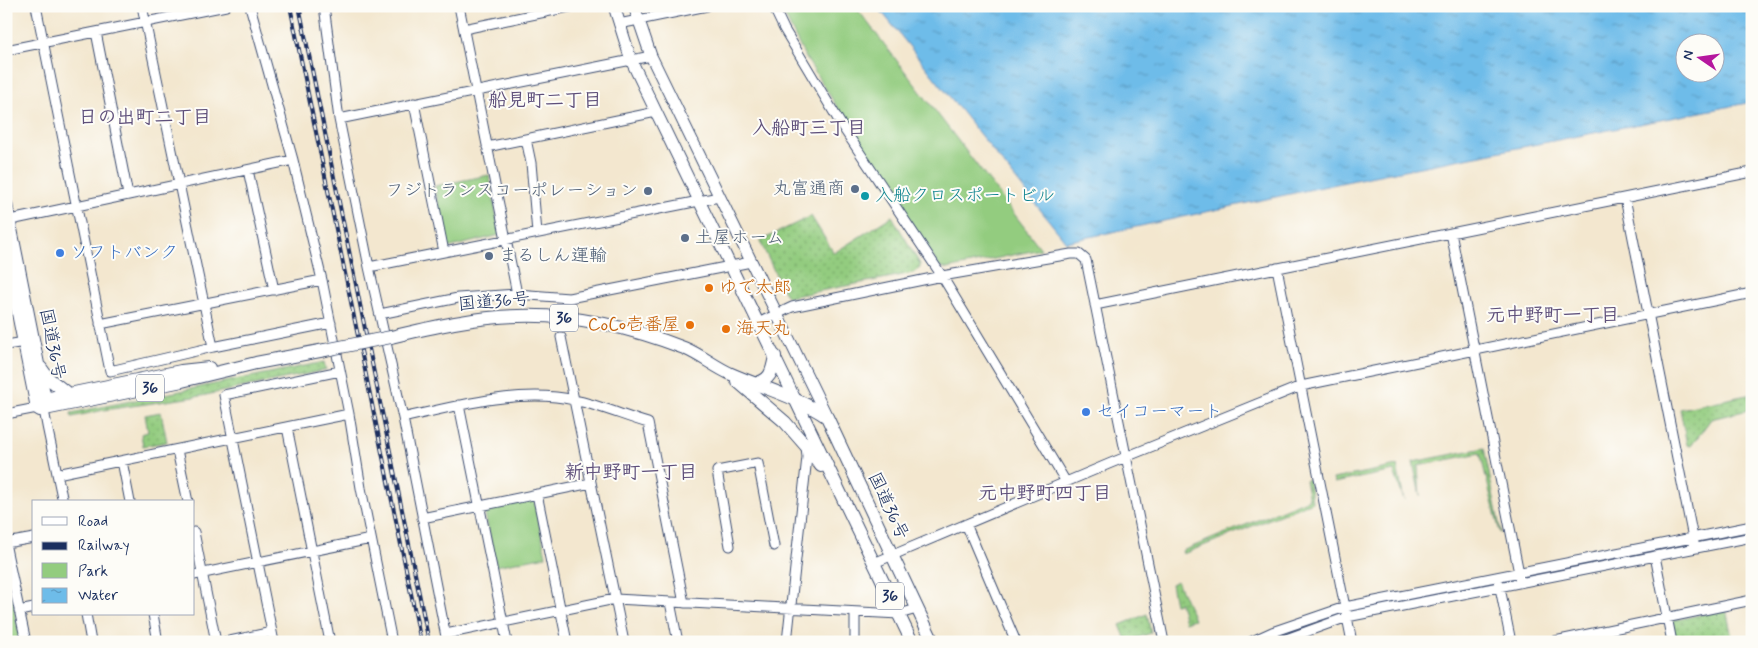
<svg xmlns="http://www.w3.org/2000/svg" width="1758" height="648" viewBox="0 0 1758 648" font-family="Mynerve,'Klee One',sans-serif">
  <defs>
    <pattern id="grass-dots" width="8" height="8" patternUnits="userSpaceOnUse" patternTransform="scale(1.25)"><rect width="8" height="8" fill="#93cc7f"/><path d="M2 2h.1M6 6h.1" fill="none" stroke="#77a66b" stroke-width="1.8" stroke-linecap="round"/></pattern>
    <pattern id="water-ripples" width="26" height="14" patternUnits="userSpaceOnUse" patternTransform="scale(1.25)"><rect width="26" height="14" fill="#6ebce9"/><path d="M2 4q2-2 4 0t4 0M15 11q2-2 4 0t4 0" fill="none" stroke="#5a99c0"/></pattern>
  </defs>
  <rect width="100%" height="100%" fill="#fdfcf7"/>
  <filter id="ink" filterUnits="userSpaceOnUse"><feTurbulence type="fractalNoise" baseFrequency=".02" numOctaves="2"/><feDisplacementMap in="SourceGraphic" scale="10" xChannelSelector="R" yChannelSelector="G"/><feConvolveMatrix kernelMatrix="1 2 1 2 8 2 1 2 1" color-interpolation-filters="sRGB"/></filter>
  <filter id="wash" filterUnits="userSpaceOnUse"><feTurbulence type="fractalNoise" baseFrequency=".0096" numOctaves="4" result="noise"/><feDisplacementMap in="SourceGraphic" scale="20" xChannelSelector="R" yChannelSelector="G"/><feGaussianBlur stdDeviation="1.12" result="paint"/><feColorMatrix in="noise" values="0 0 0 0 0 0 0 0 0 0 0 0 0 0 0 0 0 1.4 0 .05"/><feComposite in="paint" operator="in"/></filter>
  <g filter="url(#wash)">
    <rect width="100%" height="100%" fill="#f3e7cf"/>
    <path fill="url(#grass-dots)" stroke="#577e6e" d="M 811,216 L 834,253 L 892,216 L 920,264 L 920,268 L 913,273 L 789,297 L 785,294 L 760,241 Z
      M 324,362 L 326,370 L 201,396 L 104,410 L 72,417 L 71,413 Z
      M 1752,394 L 1752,409 L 1711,419 L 1691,446 L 1687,445 L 1680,409 Z
      M 161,412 L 167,442 L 143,446 L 141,434 L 148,432 L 145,415 Z
      M 1484,448 L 1501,533 L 1500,533 L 1480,453 L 1418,466 L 1420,496 L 1413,462 Z
      M 1397,466 L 1404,500 L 1394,471 L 1334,483 L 1333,479 Z
      M 1309,479 L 1312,502 L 1183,554 L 1182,551 L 1309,499 L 1305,480 Z
      M 1681,544 L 1681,547 L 1577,569 L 1565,569 L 1564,567 Z
      M 1177,581 L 1194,619 L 1185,622 L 1180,603 L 1175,604 L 1171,584 Z
      M 1726,609 L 1733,642 L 1676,642 L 1672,621 Z
      M 1147,614 L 1151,633 L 1127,642 L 1120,625 Z"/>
    <path fill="#93cc7f" stroke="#577e6e" d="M 780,6 L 855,6 L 1041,249 L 947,269 L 939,266 L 804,55 Z
      M 489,175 L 500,235 L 447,248 L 435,186 Z
      M 534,499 L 546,556 L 496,566 L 484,509 Z
      M 6,567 L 21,642 L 6,642 Z"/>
    <path fill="url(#water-ripples)" stroke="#4476a4" fill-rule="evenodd" d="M 877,6 L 1752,6 L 1752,102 L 1369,177 L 1066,242 ZM 1686,42 L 1716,42 L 1716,72 L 1686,72 Z"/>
  </g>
  <g filter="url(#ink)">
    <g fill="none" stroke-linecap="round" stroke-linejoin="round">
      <g stroke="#3b4b6f" stroke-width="11">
        <path id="minor" d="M 36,6 L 110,371 L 213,347 L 331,323
          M 142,6 L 213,347
          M 250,6 L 293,160 L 322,280 L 349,414 L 361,488 L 392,642
          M 324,6 L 339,119 L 369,267 L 403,418 L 447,642
          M 459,6 L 517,294
          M 773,6 L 784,29 L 842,126 L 942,276 L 1066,482
          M 619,24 L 707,6
          M 464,29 L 574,6
          M 96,32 L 128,195
          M 6,50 L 226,6
          M 414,103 L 444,252
          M 339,119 L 651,56
          M 526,139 L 531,163 L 537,233
          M 487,147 L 656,112
          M 248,170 L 274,290
          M 1625,198 L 1694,543
          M 6,221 L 293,160
          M 1451,233 L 1520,578
          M 369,267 L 719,197
          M 1277,268 L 1352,642
          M 1095,305 L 1752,172
          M 380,314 L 458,298 L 517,294 L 569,298 L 751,262
          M 758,323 L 792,307 L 942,276 L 1071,254 L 1079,254 L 1086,260 L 1164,642
          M 100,324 L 322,280
          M 561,337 L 624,642
          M 6,345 L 25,342
          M 45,404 L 44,410 L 47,426 L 63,502
          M 459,405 L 507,642
          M 6,414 L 37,408 L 40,405
          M 403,418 C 454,406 522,388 574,400 C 599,405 624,416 648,423 L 684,603
          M 287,427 L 330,642
          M 177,450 L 188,502
          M 122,461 L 130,502
          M 57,474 L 349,414
          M 537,494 L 567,642
          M 422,518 L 591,483
          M 966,524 L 1016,642
          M 194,532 L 216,642
          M 6,543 L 34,538
          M 730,546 L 717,471 L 758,463 L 774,546
          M 6,548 L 26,642
          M 1655,556 L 1672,642
          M 874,563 L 1111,463 L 1301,386 L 1752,293
          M 194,575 L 371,539
          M 1499,583 L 1511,642
          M 670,602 L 678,642
          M 19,611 L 34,608
          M 86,614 L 91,642
          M 153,614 L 158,642
          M 446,634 L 615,599 L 899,614 L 917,609
          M 225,642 L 272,632
          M 274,642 L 224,395 L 340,371
          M 787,642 L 807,457 L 806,446
          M 855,642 L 855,612
          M 1250,642 L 1272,632 L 1345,607 L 1752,526
          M 1278,642 L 1347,617 L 1752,537
          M 1550,642 L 1752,600"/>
      </g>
      <g stroke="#3b4b6f" stroke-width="13">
        <path id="major" d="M 614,6 L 631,60 L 796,401
          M 634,6 L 651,56 L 827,417"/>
      </g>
      <g stroke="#3b4b6f" stroke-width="14">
        <path id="highway" d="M 6,204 L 45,399 L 181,371 L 209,368
          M 6,253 L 37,408 L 40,410 L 182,381 L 256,363 L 325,350
          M 391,337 C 432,327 475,317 518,316 C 574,314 632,328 684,348 C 701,355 715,367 731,374 C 763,388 798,397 827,417 L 933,642
          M 41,368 L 48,378 L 68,394
          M 737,381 L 785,422 L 806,446 L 821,466
          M 754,384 C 771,380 772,372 775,356
          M 796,401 L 912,642"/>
      </g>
      <use href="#minor" stroke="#fff" stroke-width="9"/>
      <use href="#major" stroke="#fff" stroke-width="11"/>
      <use href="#highway" stroke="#fff" stroke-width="12"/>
      <g stroke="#1b2f5e" stroke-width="4">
        <path id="rail" d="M 290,6 L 421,642
          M 299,6 L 429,642"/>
      </g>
      <use href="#rail" stroke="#fdfcf7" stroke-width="2" stroke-dasharray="5.5" stroke-linecap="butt"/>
      <g stroke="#3b4b6f" stroke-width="14" stroke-linecap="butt">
        <path id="highway-bridge" d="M 325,350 L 391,337"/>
      </g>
      <use href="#highway-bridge" stroke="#fff" stroke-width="12"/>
    </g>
  </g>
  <g fill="#5c6f8a" stroke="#fdfcf7" stroke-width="2">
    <circle cx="855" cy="189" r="5"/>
    <circle cx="648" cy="191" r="5"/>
    <circle cx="685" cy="238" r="5"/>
    <circle cx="489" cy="256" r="5"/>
  </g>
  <circle fill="#0f9aa8" stroke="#fdfcf7" stroke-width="2" cx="865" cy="196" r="5"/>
  <g fill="#3f7fe0" stroke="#fdfcf7" stroke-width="2">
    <circle cx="60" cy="253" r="5"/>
    <circle cx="1086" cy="412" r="5"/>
  </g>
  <g fill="#e8710a" stroke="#fdfcf7" stroke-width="2">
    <circle cx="709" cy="288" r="5"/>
    <circle cx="690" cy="325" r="5"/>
    <circle cx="726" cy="329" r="5"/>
  </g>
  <g text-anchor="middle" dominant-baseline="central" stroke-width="4" stroke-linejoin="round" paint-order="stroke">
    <g fill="#fdfcf7" stroke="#5f6c8c" stroke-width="1">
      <rect x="550" y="304.5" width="28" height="27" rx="4"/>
      <rect x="136" y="374.5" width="28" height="27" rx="4"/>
      <rect x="876" y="582.5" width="28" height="27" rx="4"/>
    </g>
    <g font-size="16" font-weight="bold" fill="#1b2f5e">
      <text x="564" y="318">36</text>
      <text x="150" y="388">36</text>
      <text x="890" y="596">36</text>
    </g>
    <g font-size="18" fill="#4e5e75" stroke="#fdfcf7" text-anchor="end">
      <text x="845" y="189">丸富通商</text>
      <text x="638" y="191">フジトランスコーポレーション</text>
      <text x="695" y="238" text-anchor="start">土屋ホーム</text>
      <text x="499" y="256" text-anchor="start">まるしん運輸</text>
    </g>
    <g font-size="18" fill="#0d838f" stroke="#fdfcf7" text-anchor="start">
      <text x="875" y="196">入船クロスポートビル</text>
    </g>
    <g font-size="18" fill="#366cbe" stroke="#fdfcf7" text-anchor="start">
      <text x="70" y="253">ソフトバンク</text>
      <text x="1096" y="412">セイコーマート</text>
    </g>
    <g font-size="18" fill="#c56008" stroke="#fdfcf7" text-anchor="start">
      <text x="719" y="288">ゆで太郎</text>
      <text x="680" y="325" text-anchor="end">CoCo壱番屋</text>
      <text x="736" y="329">海天丸</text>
    </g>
    <g font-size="18" fill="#1b2f5e" stroke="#fdfcf7">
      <text transform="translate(494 302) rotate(-5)">国道36号</text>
      <text transform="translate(52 344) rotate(79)">国道36号</text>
      <text transform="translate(888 506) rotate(65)">国道36号</text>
    </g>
    <g font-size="19" font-weight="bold" fill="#5f507b" stroke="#fdfcf7">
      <text x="545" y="100">船見町二丁目</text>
      <text x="145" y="117">日の出町二丁目</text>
      <text x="809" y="128">入船町三丁目</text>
      <text x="1553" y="315">元中野町一丁目</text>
      <text x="631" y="472">新中野町一丁目</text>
      <text x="1045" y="493">元中野町四丁目</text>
    </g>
  </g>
  <rect width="1758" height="648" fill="none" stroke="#fdfcf7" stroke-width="25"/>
  <rect x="32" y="500" width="162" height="115" fill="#fdfcf7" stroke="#a3aaba"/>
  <rect x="42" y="517" width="25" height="8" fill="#ffffff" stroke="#a3aaba"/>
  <text x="78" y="526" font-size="15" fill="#1b2f5e">Road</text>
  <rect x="42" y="542" width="25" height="8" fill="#1b2f5e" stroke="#a3aaba"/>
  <text x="78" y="550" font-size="15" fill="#1b2f5e">Railway</text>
  <rect x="42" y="563" width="25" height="15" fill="#93cc7f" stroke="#a3aaba"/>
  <text x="78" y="576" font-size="15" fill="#1b2f5e">Park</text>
  <rect x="42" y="588" width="25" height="15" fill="url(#water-ripples)" stroke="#a3aaba"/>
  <text x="78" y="600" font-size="15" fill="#1b2f5e">Water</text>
  <g transform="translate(1700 58) rotate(283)"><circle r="24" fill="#fdfcf7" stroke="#a3aaba"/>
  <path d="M0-4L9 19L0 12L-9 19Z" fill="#b5179e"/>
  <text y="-8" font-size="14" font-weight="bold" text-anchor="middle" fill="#1b2f5e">N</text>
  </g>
</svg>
